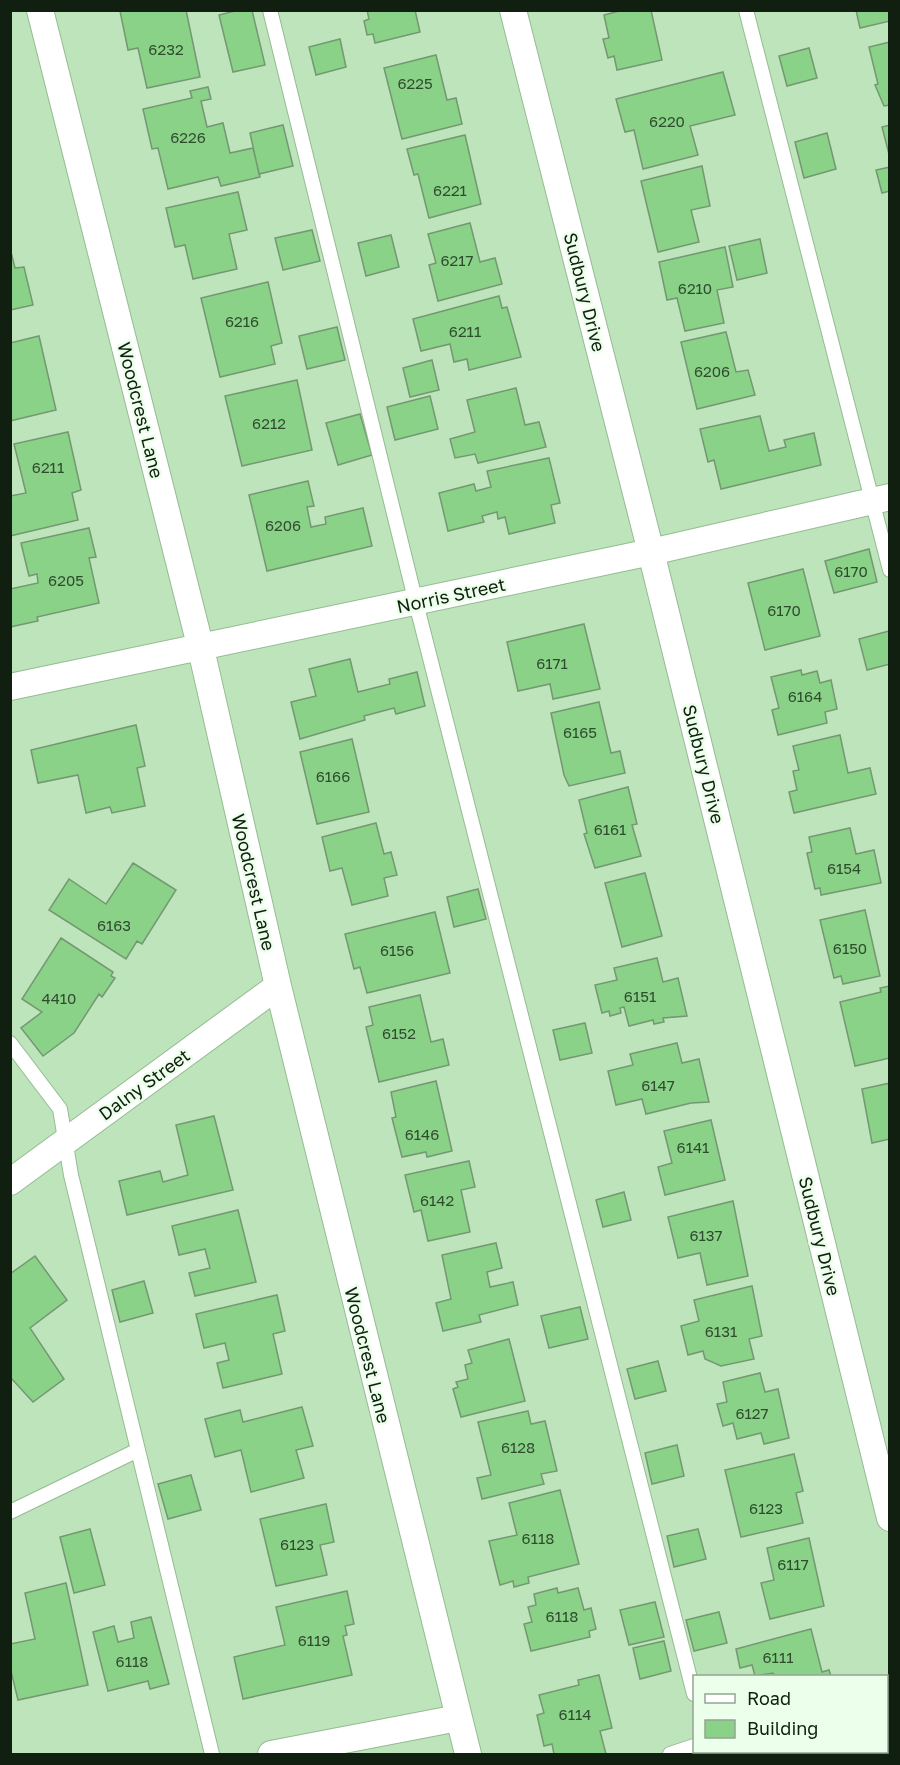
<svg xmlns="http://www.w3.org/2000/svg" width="900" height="1765" viewBox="0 0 900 1765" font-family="'Golos Text',sans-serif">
  <rect width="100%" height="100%" fill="#bde4ba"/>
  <path fill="#8ad287" stroke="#749872" stroke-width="1.5" d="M 186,10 L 200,77 L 147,88 L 138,48 L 128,50 L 120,11 Z
    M 239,10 L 252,10 L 265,65 L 233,72 L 219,15 Z
    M 367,10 L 415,10 L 420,32 L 375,43 L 373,34 L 367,35 L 364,21 L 369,19 Z
    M 623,10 L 651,10 L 662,60 L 617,70 L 614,56 L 608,58 L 603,39 L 609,38 L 604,15 Z
    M 856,10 L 890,10 L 890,21 L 860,28 Z
    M 340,39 L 346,67 L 316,75 L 309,47 Z
    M 890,42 L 890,105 L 884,106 L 875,85 L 878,84 L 869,47 Z
    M 809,48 L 817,78 L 787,86 L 779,56 Z
    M 436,55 L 447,100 L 456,98 L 462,124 L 402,139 L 384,68 Z
    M 723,72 L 735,115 L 690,126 L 698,155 L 643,169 L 634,130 L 625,132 L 616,99 Z
    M 208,87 L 211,99 L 201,101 L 207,127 L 223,123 L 230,153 L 253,148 L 260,177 L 221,186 L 218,177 L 168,189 L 158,148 L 152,149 L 143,109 L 192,98 L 190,91 Z
    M 283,125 L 293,166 L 259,174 L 250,133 Z
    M 890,125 L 890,158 L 882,127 Z
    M 827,133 L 836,169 L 804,178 L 795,142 Z
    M 465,135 L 481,204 L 429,218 L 418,174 L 414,175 L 407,149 Z
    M 702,166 L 710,206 L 691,210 L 699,242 L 658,252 L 641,181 Z
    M 890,167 L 890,191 L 882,193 L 876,170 Z
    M 238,192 L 247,230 L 229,234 L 237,269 L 193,279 L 185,245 L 175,247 L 166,208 Z
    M 470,223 L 480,262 L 495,258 L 502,284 L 438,301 L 429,265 L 436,263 L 428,234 Z
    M 312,230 L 320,261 L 283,270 L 275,238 Z
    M 391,235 L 399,267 L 366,276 L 358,243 Z
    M 760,239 L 767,273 L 737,280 L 729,246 Z
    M 725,247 L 733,287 L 717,290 L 724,323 L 685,331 L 677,298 L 667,300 L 659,262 Z
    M 10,248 L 15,268 L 24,267 L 33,305 L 10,310 Z
    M 268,282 L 282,343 L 271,346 L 275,364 L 220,377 L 201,298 Z
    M 499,296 L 502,308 L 507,307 L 521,357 L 469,370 L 467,359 L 454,362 L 450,344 L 421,351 L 413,319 Z
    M 337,327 L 345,360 L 307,369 L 299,336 Z
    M 726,332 L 736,372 L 748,370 L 755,395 L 697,409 L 681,342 Z
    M 39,336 L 56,410 L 10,421 L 10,343 Z
    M 432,360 L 439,390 L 410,397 L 403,368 Z
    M 297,380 L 312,450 L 242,466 L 225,396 Z
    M 516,388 L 525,425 L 539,422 L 546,447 L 478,463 L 475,454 L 455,458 L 450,439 L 475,432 L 467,400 Z
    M 430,396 L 438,429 L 395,440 L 387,407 Z
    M 360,414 L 372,455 L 338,465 L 326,423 Z
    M 760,416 L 769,451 L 786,447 L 784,440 L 814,433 L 821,465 L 721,489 L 714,460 L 708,462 L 700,429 Z
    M 68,432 L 81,490 L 72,493 L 78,520 L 10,536 L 10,496 L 26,493 L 14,444 Z
    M 549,458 L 560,503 L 551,505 L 555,523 L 509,534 L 505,517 L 498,519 L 497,512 L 482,516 L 484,522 L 448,531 L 439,493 L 474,484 L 476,491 L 491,487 L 487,471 Z
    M 308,481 L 314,506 L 307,507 L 311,527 L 326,524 L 325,517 L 363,508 L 372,546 L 267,571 L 249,495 Z
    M 89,528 L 96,557 L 89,558 L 99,603 L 37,617 L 38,621 L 10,627 L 10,589 L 38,583 L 37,574 L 29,576 L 21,543 Z
    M 869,549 L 877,582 L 834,593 L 825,561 Z
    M 803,569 L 820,636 L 765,650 L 748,583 Z
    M 584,624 L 600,689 L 553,699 L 550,684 L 518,691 L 507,642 Z
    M 889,631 L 890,664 L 867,670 L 859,639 Z
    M 350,659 L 358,692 L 390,684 L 389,679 L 417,672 L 425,706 L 396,714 L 394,708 L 364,716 L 365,720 L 300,739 L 291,702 L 316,696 L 309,669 Z
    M 801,670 L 802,675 L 817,671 L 820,683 L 831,680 L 837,709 L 825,712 L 827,723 L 778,735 L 772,710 L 779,708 L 771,677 Z
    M 599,702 L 611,753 L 620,751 L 625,773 L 569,786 L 564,775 L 551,713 Z
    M 136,725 L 145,766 L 137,768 L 145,806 L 112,813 L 110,807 L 86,813 L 78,775 L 38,783 L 31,750 Z
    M 840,735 L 848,773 L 870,768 L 876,794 L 794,813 L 789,792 L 797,790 L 793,771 L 799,770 L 793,746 Z
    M 352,739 L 369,812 L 317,824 L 300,752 Z
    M 628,787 L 637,824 L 632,825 L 641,856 L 595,868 L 584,834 L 587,833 L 579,800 Z
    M 376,823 L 384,854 L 391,852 L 397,875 L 384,878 L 388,896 L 352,905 L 342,868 L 330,871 L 322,837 Z
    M 850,828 L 856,854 L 874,850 L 881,883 L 821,895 L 820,888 L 815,889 L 807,853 L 812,852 L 809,837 Z
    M 133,863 L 176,890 L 142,944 L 137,941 L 126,959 L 49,910 L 69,879 L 106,904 Z
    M 645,873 L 662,936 L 622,947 L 605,883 Z
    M 478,889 L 486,919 L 454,927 L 447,897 Z
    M 865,910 L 880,976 L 843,984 L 841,976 L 834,978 L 820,920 Z
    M 435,912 L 450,973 L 367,993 L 360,967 L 354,969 L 345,934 Z
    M 61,938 L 113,972 L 111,976 L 115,978 L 102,997 L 99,994 L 74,1033 L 43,1056 L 21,1028 L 42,1012 L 22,999 Z
    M 657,958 L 663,982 L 678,978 L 687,1016 L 663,1018 L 664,1022 L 654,1024 L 653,1020 L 629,1026 L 624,1007 L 620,1008 L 621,1013 L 610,1016 L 609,1011 L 602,1013 L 595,985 L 617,980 L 614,968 Z
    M 890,986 L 890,1058 L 855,1066 L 840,1002 L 881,992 L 880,988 Z
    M 420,995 L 431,1042 L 443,1039 L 449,1065 L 379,1082 L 366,1027 L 373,1025 L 369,1007 Z
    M 585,1023 L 592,1053 L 560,1060 L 553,1030 Z
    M 677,1043 L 682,1063 L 699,1059 L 709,1102 L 691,1103 L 646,1114 L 642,1099 L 616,1105 L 608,1071 L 633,1065 L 630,1054 Z
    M 436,1081 L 452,1151 L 427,1157 L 426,1152 L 402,1157 L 392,1118 L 396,1117 L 391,1092 Z
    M 890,1083 L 890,1139 L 872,1143 L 862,1089 Z
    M 214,1116 L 233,1190 L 127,1215 L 119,1181 L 160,1171 L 163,1182 L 188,1175 L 176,1125 Z
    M 711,1120 L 725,1180 L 665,1195 L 658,1167 L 672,1163 L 664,1131 Z
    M 469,1161 L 475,1187 L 461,1190 L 470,1232 L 428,1241 L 421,1210 L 414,1212 L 405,1175 Z
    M 624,1192 L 631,1220 L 603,1227 L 596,1200 Z
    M 733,1201 L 748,1276 L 707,1285 L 700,1253 L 678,1258 L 668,1217 Z
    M 238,1210 L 256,1282 L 195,1296 L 189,1273 L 210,1268 L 205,1249 L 179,1255 L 172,1226 Z
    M 496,1243 L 502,1268 L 487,1272 L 490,1287 L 513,1282 L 518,1305 L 479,1315 L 481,1322 L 443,1331 L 436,1303 L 451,1299 L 442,1255 Z
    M 35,1256 L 67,1300 L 30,1328 L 64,1379 L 33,1402 L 10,1377 L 10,1274 Z
    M 144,1281 L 153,1313 L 120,1322 L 112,1290 Z
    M 752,1286 L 762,1336 L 749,1339 L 754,1359 L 721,1366 L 705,1359 L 703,1351 L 688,1355 L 681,1326 L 699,1321 L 694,1300 Z
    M 277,1295 L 285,1331 L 273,1334 L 282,1374 L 223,1388 L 217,1363 L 229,1360 L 225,1343 L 204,1348 L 196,1314 Z
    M 580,1307 L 588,1339 L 549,1348 L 541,1316 Z
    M 509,1339 L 525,1401 L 461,1417 L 453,1389 L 458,1387 L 456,1382 L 468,1379 L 465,1365 L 472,1363 L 468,1350 Z
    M 658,1361 L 666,1391 L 635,1399 L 627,1369 Z
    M 760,1373 L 765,1392 L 778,1389 L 789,1438 L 764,1444 L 761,1433 L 737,1439 L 733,1423 L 723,1426 L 717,1404 L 727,1402 L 723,1382 Z
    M 302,1407 L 313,1446 L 296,1450 L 304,1478 L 251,1492 L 241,1450 L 215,1457 L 205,1419 L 240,1410 L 243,1422 Z
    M 528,1411 L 531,1424 L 545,1421 L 557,1471 L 541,1474 L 544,1484 L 482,1499 L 477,1478 L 491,1475 L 478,1422 Z
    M 677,1445 L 684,1476 L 652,1484 L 645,1453 Z
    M 794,1454 L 803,1491 L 796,1493 L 803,1523 L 741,1537 L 725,1470 Z
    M 191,1475 L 201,1510 L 168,1519 L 158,1484 Z
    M 560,1490 L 579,1564 L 528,1577 L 529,1583 L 514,1587 L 513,1581 L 500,1585 L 489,1541 L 517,1535 L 509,1503 Z
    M 326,1504 L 334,1542 L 320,1545 L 327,1575 L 276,1586 L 260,1519 Z
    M 90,1529 L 105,1585 L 74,1593 L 60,1537 Z
    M 698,1529 L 706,1559 L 674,1567 L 667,1536 Z
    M 809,1538 L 824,1606 L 770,1619 L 761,1583 L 774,1580 L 767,1548 Z
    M 66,1583 L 88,1685 L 18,1700 L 10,1667 L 10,1644 L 35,1639 L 25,1593 Z
    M 557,1588 L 558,1593 L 578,1588 L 584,1610 L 591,1608 L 596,1629 L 589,1631 L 590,1637 L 531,1651 L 524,1624 L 532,1622 L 528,1607 L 536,1605 L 534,1594 Z
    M 347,1591 L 354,1624 L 345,1626 L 347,1635 L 343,1636 L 352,1675 L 243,1699 L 234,1657 L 285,1645 L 276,1607 Z
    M 655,1602 L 664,1637 L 629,1645 L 620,1610 Z
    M 719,1612 L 727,1643 L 694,1651 L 686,1620 Z
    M 151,1617 L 169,1684 L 150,1689 L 148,1681 L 108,1691 L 93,1632 L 114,1626 L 118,1642 L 134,1638 L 131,1622 Z
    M 811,1629 L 822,1672 L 829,1670 L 831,1676 L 774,1676 L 773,1673 L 755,1676 L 752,1665 L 740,1668 L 736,1649 Z
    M 664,1641 L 671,1671 L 640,1679 L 633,1648 Z
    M 599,1675 L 612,1728 L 600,1731 L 606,1754 L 554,1754 L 552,1744 L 544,1746 L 537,1715 L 544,1713 L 539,1695 L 579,1685 L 578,1680 Z"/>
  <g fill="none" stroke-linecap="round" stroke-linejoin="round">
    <g stroke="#95bb93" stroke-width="16">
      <path id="lane" d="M 270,10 L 416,603 L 694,1694
        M 746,10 L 890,570
        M 10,1043 L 60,1109 L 71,1175 L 212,1754
        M 10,1512 L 136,1451
        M 670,1754 L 694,1746"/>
    </g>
    <g stroke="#95bb93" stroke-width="28">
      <path id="street" d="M 40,10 L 201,649 L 278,986 L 468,1754
        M 513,10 L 651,552 L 890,1518
        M 10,687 L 651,552 L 890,497
        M 10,1182 L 278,986
        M 271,1754 L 458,1718"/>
    </g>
    <use href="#lane" stroke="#fff" stroke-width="14"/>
    <use href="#street" stroke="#fff" stroke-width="26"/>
  </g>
  <g text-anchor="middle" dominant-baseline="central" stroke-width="5" stroke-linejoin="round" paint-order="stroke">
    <g font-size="15" fill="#2f4c2e">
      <text x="166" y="49">6232</text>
      <text x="415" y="83">6225</text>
      <text x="667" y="121">6220</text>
      <text x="188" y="137">6226</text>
      <text x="450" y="190">6221</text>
      <text x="457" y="260">6217</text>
      <text x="695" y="288">6210</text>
      <text x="242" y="321">6216</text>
      <text x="465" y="331">6211</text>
      <text x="712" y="371">6206</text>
      <text x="269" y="423">6212</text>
      <text x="48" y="467">6211</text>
      <text x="283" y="525">6206</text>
      <text x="851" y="571">6170</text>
      <text x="66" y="580">6205</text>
      <text x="784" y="610">6170</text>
      <text x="552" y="663">6171</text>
      <text x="805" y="696">6164</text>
      <text x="580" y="732">6165</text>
      <text x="333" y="776">6166</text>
      <text x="610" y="829">6161</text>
      <text x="844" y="868">6154</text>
      <text x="114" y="925">6163</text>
      <text x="850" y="948">6150</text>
      <text x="397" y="950">6156</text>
      <text x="640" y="996">6151</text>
      <text x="59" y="998">4410</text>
      <text x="399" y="1033">6152</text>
      <text x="658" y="1085">6147</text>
      <text x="422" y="1134">6146</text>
      <text x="693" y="1147">6141</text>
      <text x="437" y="1200">6142</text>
      <text x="706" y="1235">6137</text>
      <text x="721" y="1331">6131</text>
      <text x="752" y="1413">6127</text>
      <text x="518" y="1447">6128</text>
      <text x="766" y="1508">6123</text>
      <text x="538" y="1538">6118</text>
      <text x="297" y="1544">6123</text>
      <text x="793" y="1564">6117</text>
      <text x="562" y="1616">6118</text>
      <text x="314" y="1640">6119</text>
      <text x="778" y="1657">6111</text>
      <text x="132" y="1661">6118</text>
      <text x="575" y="1714">6114</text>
    </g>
    <g font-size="18" fill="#111f10" stroke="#ebffea">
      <text transform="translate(585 292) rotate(76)">Sudbury Drive</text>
      <text transform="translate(141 410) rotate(76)">Woodcrest Lane</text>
      <text transform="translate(451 595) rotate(-12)">Norris Street</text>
      <text transform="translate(704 764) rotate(76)">Sudbury Drive</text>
      <text transform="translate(254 882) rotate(77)">Woodcrest Lane</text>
      <text transform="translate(144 1084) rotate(-36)">Dalny Street</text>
      <text transform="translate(820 1236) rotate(76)">Sudbury Drive</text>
      <text transform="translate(368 1355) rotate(76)">Woodcrest Lane</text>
    </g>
  </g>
  <rect width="900" height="1765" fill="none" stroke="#111f10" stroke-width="24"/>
  <rect x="693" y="1675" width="195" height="78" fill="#ebffea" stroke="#94a593" stroke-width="1.5"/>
  <rect x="705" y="1694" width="30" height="9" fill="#ffffff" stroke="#94a593" stroke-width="1.5"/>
  <text x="747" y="1705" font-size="18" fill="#111f10">Road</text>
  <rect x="705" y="1720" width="30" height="18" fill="#8ad287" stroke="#94a593" stroke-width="1.5"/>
  <text x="747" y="1735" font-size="18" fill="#111f10">Building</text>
</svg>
